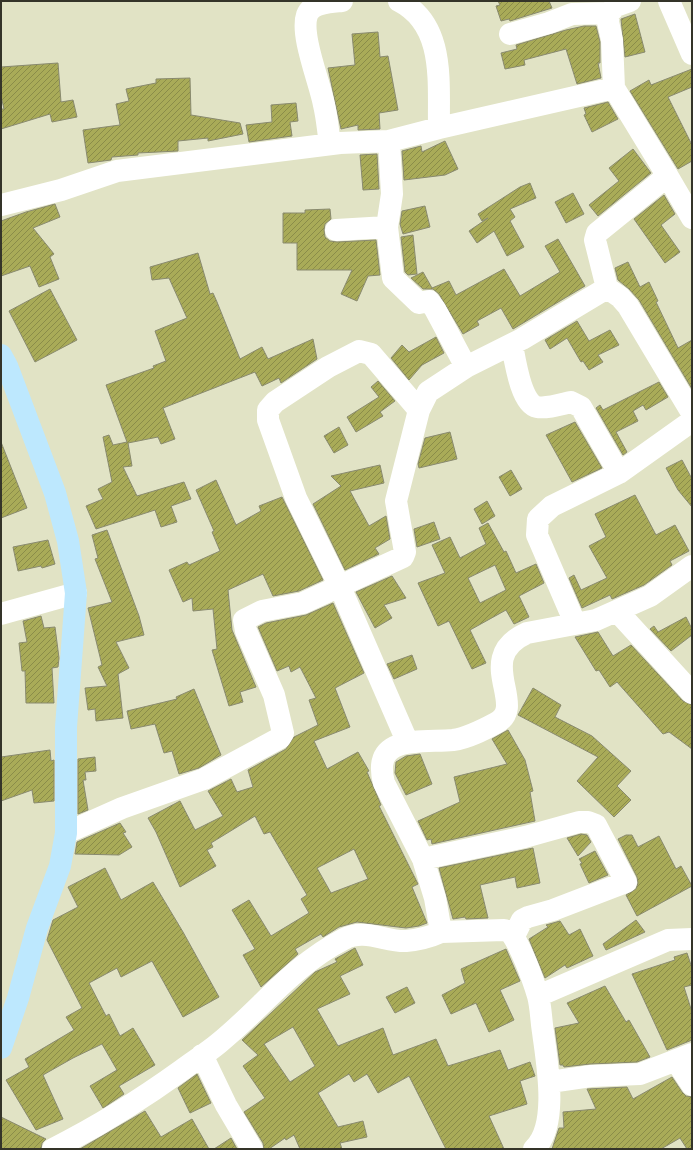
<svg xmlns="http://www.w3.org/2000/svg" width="693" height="1150" viewBox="0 0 693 1150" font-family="Poppins,sans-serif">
  <defs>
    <pattern id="building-hatch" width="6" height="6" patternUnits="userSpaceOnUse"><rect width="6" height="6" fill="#a9ab58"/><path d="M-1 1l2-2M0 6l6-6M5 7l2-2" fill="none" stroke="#8a8c49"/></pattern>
  </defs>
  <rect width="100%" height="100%" fill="#e1e3c5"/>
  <path fill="url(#building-hatch)" stroke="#898a6f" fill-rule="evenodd" d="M 498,1 L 549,1 L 552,8 L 510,21 L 509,19 L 501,21 L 496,6 L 500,5 Z
    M 635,14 L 645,52 L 625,57 L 621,19 Z
    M 584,26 L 596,26 L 600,42 L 600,63 L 598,63 L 601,78 L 577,84 L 566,49 L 524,60 L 525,65 L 505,69 L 501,53 L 517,49 L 516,45 L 566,30 Z
    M 378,32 L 380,57 L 388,56 L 398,110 L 379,113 L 380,129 L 358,130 L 358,125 L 341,129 L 328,68 L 355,65 L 352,34 Z
    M 58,63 L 61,102 L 73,100 L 77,117 L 52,122 L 50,114 L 1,129 L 1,109 L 4,109 L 1,96 L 1,67 Z
    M 692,69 L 692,87 L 668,97 L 692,145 L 692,161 L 678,169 L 630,91 L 649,80 L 651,85 Z
    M 190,78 L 191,115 L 240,123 L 243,134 L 208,141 L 208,138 L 178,141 L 178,151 L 138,153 L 138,155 L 112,157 L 111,160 L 88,163 L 83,130 L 120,125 L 116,104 L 129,101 L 126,89 L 156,83 L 156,79 Z
    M 608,102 L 618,119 L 592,132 L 584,115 L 586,114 L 584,108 Z
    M 296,103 L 298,121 L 290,122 L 292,136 L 249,142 L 246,125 L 272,122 L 271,105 Z
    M 445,141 L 458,169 L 445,175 L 404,180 L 402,151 L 421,146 L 422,152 Z
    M 633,149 L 651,173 L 598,216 L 589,205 L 619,181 L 609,168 Z
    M 377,154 L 379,189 L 363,190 L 360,155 Z
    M 530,183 L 536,198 L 510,209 L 515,217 L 510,221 L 524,247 L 507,256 L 494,231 L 477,243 L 469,231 L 488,218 L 482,221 L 478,214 L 520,187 Z
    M 573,193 L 584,214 L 566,223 L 555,202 Z
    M 664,195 L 675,214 L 661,225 L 680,252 L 665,263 L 634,219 Z
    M 55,204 L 60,217 L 33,228 L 54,254 L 50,257 L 59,279 L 39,287 L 30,266 L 1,276 L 1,221 L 26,212 Z
    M 425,206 L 430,227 L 403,234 L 400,224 L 402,211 Z
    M 330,209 L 331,219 L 325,224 L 324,230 L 325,237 L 330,241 L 337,242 L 376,240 L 380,275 L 368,276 L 357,301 L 341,294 L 352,270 L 297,270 L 297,243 L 283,243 L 283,213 L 305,213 L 305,210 Z
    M 413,235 L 417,274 L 408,275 L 405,272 L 401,237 Z
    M 558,239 L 585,286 L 513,329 L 501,308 L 477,321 L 479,325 L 463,334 L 439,294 L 433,289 L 423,289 L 411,278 L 423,272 L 432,288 L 449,281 L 456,295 L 504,269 L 520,296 L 560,272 L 545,246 Z
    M 198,253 L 210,294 L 213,293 L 217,302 L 240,359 L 262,347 L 268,359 L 313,339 L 317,359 L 281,383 L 279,378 L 262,386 L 255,372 L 163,408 L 175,439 L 161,444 L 158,437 L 128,443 L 132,466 L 123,467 L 137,496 L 184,482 L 191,499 L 171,506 L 177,522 L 161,527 L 155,510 L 96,529 L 86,506 L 103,499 L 98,489 L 112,482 L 103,437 L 109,435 L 113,445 L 127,442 L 106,385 L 154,368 L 153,366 L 166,361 L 155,331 L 187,318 L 169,278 L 152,280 L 150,267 Z
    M 628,262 L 640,287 L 649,282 L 658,301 L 656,302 L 678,348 L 692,340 L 692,389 L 639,300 L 629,289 L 618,280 L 615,268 Z
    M 50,289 L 77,340 L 35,362 L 9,311 Z
    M 577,321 L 589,341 L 610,330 L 619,345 L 598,355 L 603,362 L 589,370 L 583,361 L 581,362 L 567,338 L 550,349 L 545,340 Z
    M 436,337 L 444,353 L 422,365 L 409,380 L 391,358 L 402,345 L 409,352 Z
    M 378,381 L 395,401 L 380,412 L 383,416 L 356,432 L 347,417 L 379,397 L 371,387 Z
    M 659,382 L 668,397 L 646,410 L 643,405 L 633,411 L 638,421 L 616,432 L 627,452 L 623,455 L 596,408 L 600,405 L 603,410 Z
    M 575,422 L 602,468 L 572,482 L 546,435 Z
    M 339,427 L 348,445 L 334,453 L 324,436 Z
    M 450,432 L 457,459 L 419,468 L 418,464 L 425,438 Z
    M 1,442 L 27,508 L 1,518 Z
    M 682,460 L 692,479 L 692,507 L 678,490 L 666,468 Z
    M 380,465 L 384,483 L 350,491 L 369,526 L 386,516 L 390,539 L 375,548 L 379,554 L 345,570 L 313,504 L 341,486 L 331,476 Z
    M 511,470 L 522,489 L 510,496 L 499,477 Z
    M 216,480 L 236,525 L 261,511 L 259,506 L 282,497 L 323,580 L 299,591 L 273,596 L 263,574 L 228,590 L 232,630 L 256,687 L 240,692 L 243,702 L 229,706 L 212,650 L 217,649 L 213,609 L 193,611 L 192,598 L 183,602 L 169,570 L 187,562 L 189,565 L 220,551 L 212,532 L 214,531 L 196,490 Z
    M 635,495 L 656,535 L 675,525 L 689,551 L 670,561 L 672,565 L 644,585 L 612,599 L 610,595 L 582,608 L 569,578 L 574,575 L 581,590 L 607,578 L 589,546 L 606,537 L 595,514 Z
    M 487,501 L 495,516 L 482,524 L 474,509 Z
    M 434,522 L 440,539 L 417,547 L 414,529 Z
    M 488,523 L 504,552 L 506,551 L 516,573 L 536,564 L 544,583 L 519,596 L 529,617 L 514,624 L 506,610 L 470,630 L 486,663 L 472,669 L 449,621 L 438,626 L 418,583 L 445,573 L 432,545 L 450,537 L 460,558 L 486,544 L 479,528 ZM 495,565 L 506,590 L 480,603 L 468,578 Z
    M 107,530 L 139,616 L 144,635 L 116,642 L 129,668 L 118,674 L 123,718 L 96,721 L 95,709 L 88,710 L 85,688 L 107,686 L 98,667 L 102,665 L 88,608 L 112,602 L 95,559 L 98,558 L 92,535 Z
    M 48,540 L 55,564 L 42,568 L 41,566 L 18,571 L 13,547 Z
    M 392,576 L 406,598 L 384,605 L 392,618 L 375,628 L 356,592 Z
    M 333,603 L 364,673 L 335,688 L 350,727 L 314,741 L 327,769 L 358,752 L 369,771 L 367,772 L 381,805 L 379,806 L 418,884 L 412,887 L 427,923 L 419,926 L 406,928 L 357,922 L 339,927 L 323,937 L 321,934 L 295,949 L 298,954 L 261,987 L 243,955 L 255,949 L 232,910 L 249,900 L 271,936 L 309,913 L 301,899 L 307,895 L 270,832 L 264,834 L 255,816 L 211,843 L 213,847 L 207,850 L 216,866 L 180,887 L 156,832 L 148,818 L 180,801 L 195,830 L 223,816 L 208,791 L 231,779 L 237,792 L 253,787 L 248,770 L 286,749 L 294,737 L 318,725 L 309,700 L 316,698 L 300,667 L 291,672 L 289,666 L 277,671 L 258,627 L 266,623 L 306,615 ZM 354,849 L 368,879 L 331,893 L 317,868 Z
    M 41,616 L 44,628 L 55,627 L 59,658 L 58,667 L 52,668 L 54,703 L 26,703 L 25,671 L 22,671 L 19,643 L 27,642 L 23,621 Z
    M 686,617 L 692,629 L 692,635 L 671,651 L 650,629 L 654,626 L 658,632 Z
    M 598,632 L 613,656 L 631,645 L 683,701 L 692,705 L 692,749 L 669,732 L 663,734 L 617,682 L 610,687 L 599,670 L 596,671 L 575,637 Z
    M 412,655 L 417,669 L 394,679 L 387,664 Z
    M 533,688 L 561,705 L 555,717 L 592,736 L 631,771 L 617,786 L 631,800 L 614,817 L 577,781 L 598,757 L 518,715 Z
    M 194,689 L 221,755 L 199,768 L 179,774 L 172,751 L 164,753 L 155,724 L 131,729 L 127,711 L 177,699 L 176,697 Z
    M 508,730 L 525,760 L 533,791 L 530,792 L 535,821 L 432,844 L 431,839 L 427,840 L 418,821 L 460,802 L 454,777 L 507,764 L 492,739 Z
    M 50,750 L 51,761 L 54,760 L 54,801 L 34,803 L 32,790 L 1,801 L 1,757 Z
    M 420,754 L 432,784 L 406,795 L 395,773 L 396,762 L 406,756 Z
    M 95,757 L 96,771 L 85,772 L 86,780 L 83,780 L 88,810 L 78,814 L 78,759 Z
    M 120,823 L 126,832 L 123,833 L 132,847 L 119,855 L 75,854 L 77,842 Z
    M 581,834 L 587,835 L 591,842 L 578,856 L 567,838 Z
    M 626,835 L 632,835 L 638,847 L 659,836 L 676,869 L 681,866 L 692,886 L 637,916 L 626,895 L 636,889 L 638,883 L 637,877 L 618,839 Z
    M 533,848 L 540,883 L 517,888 L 515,877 L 480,885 L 488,918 L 466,919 L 465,917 L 453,919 L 439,868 Z
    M 595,851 L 608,875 L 589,883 L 580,864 L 582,863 L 579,859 Z
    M 105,868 L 121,900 L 153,882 L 183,932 L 219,997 L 183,1017 L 152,961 L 121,977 L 117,968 L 89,983 L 106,1016 L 109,1014 L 120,1036 L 133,1028 L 155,1065 L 119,1086 L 124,1094 L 103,1108 L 90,1086 L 117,1070 L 102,1044 L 73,1058 L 43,1075 L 63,1119 L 36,1130 L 6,1080 L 29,1067 L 25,1059 L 74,1030 L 66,1017 L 82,1008 L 47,940 L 53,920 L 78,907 L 68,887 Z
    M 636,920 L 645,932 L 606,950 L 603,944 Z
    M 560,921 L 569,935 L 580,929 L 593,956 L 567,968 L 565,965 L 545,978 L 529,939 L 548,927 L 546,925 Z
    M 355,948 L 363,965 L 340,976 L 350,994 L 317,1009 L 338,1046 L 383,1028 L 393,1055 L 436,1039 L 448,1066 L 500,1050 L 508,1070 L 530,1062 L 535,1076 L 520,1081 L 527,1104 L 489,1116 L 504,1149 L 446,1149 L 409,1076 L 378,1093 L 367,1074 L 354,1082 L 349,1074 L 318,1093 L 338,1127 L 363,1121 L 367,1137 L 340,1143 L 342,1149 L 300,1149 L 294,1135 L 286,1140 L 285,1138 L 269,1149 L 264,1149 L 263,1143 L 244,1112 L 265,1098 L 243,1066 L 258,1055 L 242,1040 L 315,972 L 337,962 L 335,959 ZM 293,1027 L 315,1066 L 290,1082 L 264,1044 Z
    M 506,949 L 520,981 L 500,990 L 514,1020 L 489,1032 L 476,1003 L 451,1014 L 442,995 L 465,983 L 461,969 Z
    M 687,953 L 692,968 L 692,985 L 684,987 L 692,1012 L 692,1040 L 667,1050 L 632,974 L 675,960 L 674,957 Z
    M 605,986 L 626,1022 L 629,1020 L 650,1057 L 637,1062 L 590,1064 L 564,1067 L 563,1065 L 560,1065 L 555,1028 L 579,1023 L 567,1003 Z
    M 407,987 L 415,1003 L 395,1013 L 386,997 Z
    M 197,1074 L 211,1103 L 190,1113 L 178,1088 Z
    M 672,1077 L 682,1092 L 686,1096 L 692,1097 L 692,1149 L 687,1149 L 680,1138 L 661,1149 L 552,1149 L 559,1128 L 564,1128 L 563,1112 L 596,1109 L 587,1089 L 627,1087 L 633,1099 Z
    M 145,1111 L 161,1137 L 192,1119 L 209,1149 L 80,1149 Z
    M 1,1117 L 46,1139 L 42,1143 L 41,1149 L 1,1149 Z
    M 231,1138 L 237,1149 L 214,1149 Z"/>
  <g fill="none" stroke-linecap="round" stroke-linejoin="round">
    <path stroke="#fff" stroke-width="22" d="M 399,1 C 446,25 438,83 439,128
      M 669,1 L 692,54
      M 510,34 L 549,23 L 572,14 L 609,13
      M 389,141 L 392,194 L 387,227 L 393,278 L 419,303 L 429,301 L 435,309 L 466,367
      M 330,144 C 328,131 327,117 324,105 C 320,83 300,35 307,15 C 312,2 331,2 342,1
      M 667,175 L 692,218
      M 1,205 L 61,190 L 117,171 L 340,143 L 389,141 L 439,128 L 614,88
      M 336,230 L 387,227
      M 607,288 L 620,297 L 628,306 L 692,413
      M 512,345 C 515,360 521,404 537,407 C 547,409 562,404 571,402 L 581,407 L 619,473
      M 617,611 L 692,693
      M 1,614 L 76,593
      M 575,623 L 537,535 L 538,519 L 552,506 L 619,473 L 692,421
      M 407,741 L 340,587 L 296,498 L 268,420 L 268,410 L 275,402 L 328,367 L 359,351 L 371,354 L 419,410
      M 66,833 L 122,808 L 204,779 L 280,738 L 283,733 L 274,695 L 246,631 L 244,620 L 262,611 L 303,603 L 403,557 L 405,552 L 396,501 L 419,410 L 428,392 L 466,367 L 522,339 L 607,288 L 595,240 L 597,233 L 660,182 L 667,175 L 614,88 L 612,40 L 608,22 L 609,13 L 616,6 L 630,1
      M 423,859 L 525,837 L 579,822 L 588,822 L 596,825 L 626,882 L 553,910 L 528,917 L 522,920 L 514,936
      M 441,932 L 504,930 L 510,932 C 520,944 533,979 538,996 C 541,1007 541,1020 543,1032 C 547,1063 559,1126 534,1149
      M 538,996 L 668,940 L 692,939
      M 202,1055 L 226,1105 L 252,1149
      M 676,1061 L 692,1085
      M 550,1082 L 591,1076 L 640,1074 L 692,1054
      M 53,1149 C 101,1125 139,1101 182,1070 C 194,1061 207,1053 219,1043 C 262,1008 292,966 344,939 C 364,928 386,942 406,941 C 418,940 430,937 441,932 L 435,898 L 423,859 L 384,783 C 371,733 423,743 453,740 C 468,738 483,730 496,723 C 529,706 472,658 527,633 L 596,620 L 650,596 L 692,566"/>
    <path stroke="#bde8fe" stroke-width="22" d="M 1,355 L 7,366 L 55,493 L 68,541 L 76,593 L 66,727 L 66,833 L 60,866 L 37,928 L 18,998 L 1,1048"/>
  </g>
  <rect width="693" height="1150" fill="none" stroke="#343429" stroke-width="4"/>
</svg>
